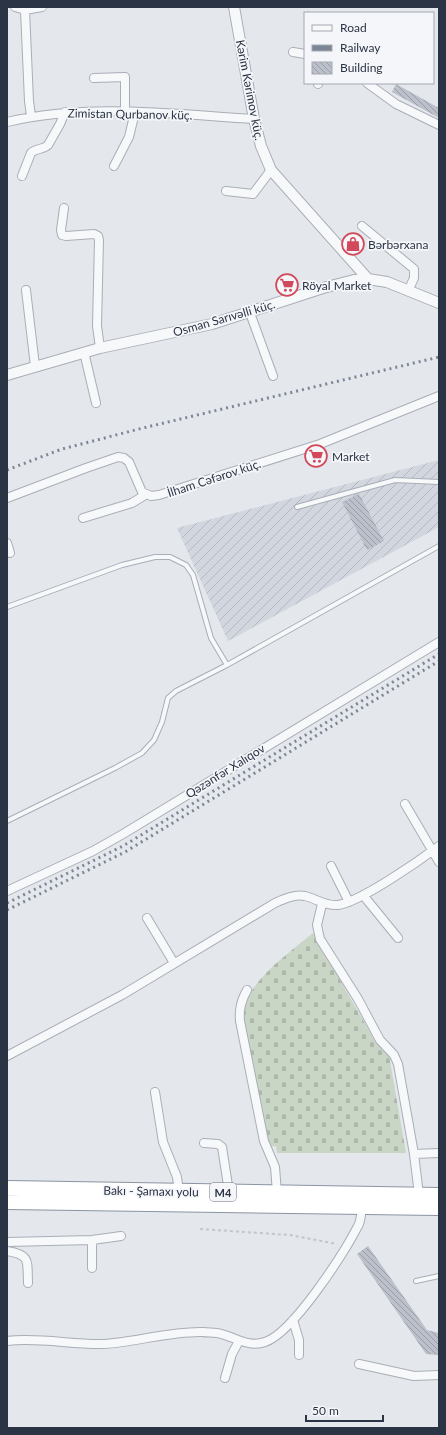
<svg xmlns="http://www.w3.org/2000/svg" width="446" height="1435" viewBox="0 0 446 1435" font-family="Lato,sans-serif">
  <defs>
    <pattern id="industrial-furrows" width="10" height="10" patternUnits="userSpaceOnUse"><rect width="10" height="10" fill="#d2d6de"/><path d="M-1 1l2-2M0 10L10 0M9 11l2-2" fill="none" stroke="#b4b8c0"/></pattern>
    <pattern id="cemetery-stones" width="16" height="16" patternUnits="userSpaceOnUse"><rect width="16" height="16" fill="#c9d6c5"/><path d="M2 7V4a2 2 0 0 1 4 0v3zM10 15v-3a2 2 0 0 1 4 0v3z" fill="#adb8ab"/></pattern>
    <pattern id="building-back-hatch" width="6" height="6" patternUnits="userSpaceOnUse"><rect width="6" height="6" fill="#bbc0ca"/><path d="M-1 5l2 2M0 0l6 6M5-1l2 2" fill="none" stroke="#989da6"/></pattern>
  </defs>
  <rect width="100%" height="100%" fill="#e4e7ec"/>
  <path fill="url(#industrial-furrows)" d="M 439,460 L 439,527 L 228,641 L 177,528 Z"/>
  <path fill="url(#cemetery-stones)" d="M 313,933 L 375,1041 L 389,1055 L 406,1153 L 277,1153 L 276,1146 L 268,1147 L 243,1020 C 242,984 287,955 313,933 Z"/>
  <path fill="url(#building-back-hatch)" d="M 396,84 L 439,108 L 439,118 L 392,92 Z
    M 359,494 L 384,541 L 367,550 L 342,502 Z
    M 368,1246 L 427,1330 L 439,1333 L 439,1355 L 426,1354 L 357,1254 Z"/>
  <g fill="none" stroke-linecap="round" stroke-linejoin="round">
    <g stroke="#a9aeb7" stroke-width="6">
      <path id="service" d="M 297,507 L 395,480 L 439,482
        M 7,607 L 122,565 L 155,557 L 170,557 L 186,565 L 193,575 L 211,638 L 227,665
        M 7,821 L 115,768 L 142,753 L 154,740 L 162,722 L 168,698 L 176,691 L 227,665 L 439,546
        M 416,1281 L 439,1276"/>
    </g>
    <g stroke="#a9aeb7" stroke-width="10">
      <path id="minor" d="M 15,7 L 25,10
        M 293,52 L 305,54
        M 94,78 L 125,77 L 125,112
        M 367,83 L 396,104 L 439,125
        M 318,84 L 318,83
        M 31,116 L 29,101 L 25,10 L 42,7
        M 7,122 C 88,103 172,114 254,119
        M 114,166 L 129,137 L 135,112
        M 22,176 L 31,153 C 36,148 43,150 48,145 L 60,124 L 65,112
        M 226,191 L 253,194 L 271,170
        M 64,208 L 61,230 L 62,235 L 66,236 L 94,234 L 98,236 L 99,240 L 97,326 L 100,348
        M 362,226 L 414,269 L 414,278 L 409,289
        M 26,290 L 35,366
        M 250,313 L 273,376
        M 84,352 L 96,403
        M 7,498 L 86,468 L 118,457 L 124,458 L 129,462 L 142,492 L 151,496 L 159,495 L 320,444 L 439,396
        M 83,518 L 132,503 L 145,495
        M 7,543 L 10,553
        M 405,804 L 439,862
        M 331,866 L 349,902
        M 7,891 L 93,851 L 123,834 L 439,642
        M 363,895 L 398,938
        M 322,904 L 317,925 L 320,939 L 358,999 L 380,1040 L 394,1055 L 398,1064 L 414,1154 L 419,1195
        M 147,918 L 174,963
        M 247,990 C 241,1001 239,1009 240,1021 L 264,1141 L 275,1167 L 277,1193
        M 7,1056 L 122,995 L 275,903 C 284,899 295,894 305,896 C 317,899 325,906 338,905 C 360,902 419,861 439,846
        M 155,1092 L 163,1142 L 177,1177 L 179,1192
        M 204,1143 L 218,1144 L 222,1147 L 229,1192
        M 414,1154 L 439,1153
        M 92,1240 L 92,1268
        M 7,1242 L 92,1240 L 121,1236
        M 7,1251 C 31,1255 27,1261 28,1283
        M 293,1320 L 299,1340 L 299,1355
        M 7,1341 C 39,1337 72,1345 104,1344 C 136,1342 171,1331 203,1332 C 209,1333 215,1332 221,1334 C 235,1337 249,1348 265,1342 C 293,1333 344,1253 358,1226 C 361,1221 361,1213 362,1208
        M 359,1364 L 414,1376 L 439,1375
        M 225,1378 L 232,1354 L 239,1341"/>
    </g>
    <g stroke="#a9aeb7" stroke-width="12">
      <path id="tertiary" d="M 234,7 L 254,119 L 261,146 L 271,170 L 368,279
        M 7,375 L 100,348 L 212,324 L 323,288 L 354,280 L 368,279 L 387,282 L 439,303"/>
    </g>
    <g stroke="#8b94a3" stroke-width="16">
      <path id="trunk" d="M 7,1188 L 439,1195
        M 7,1202 L 439,1208"/>
    </g>
    <path stroke="#c2c5cb" stroke-width="2" stroke-dasharray="3 3" stroke-linecap="butt" d="M 200,1229 L 290,1235 L 337,1244"/>
    <use href="#service" stroke="#f7f8fa" stroke-width="4"/>
    <use href="#minor" stroke="#f7f8fa" stroke-width="8"/>
    <use href="#tertiary" stroke="#f7f8fa" stroke-width="10"/>
    <use href="#trunk" stroke="#fff" stroke-width="14"/>
    <path stroke="#7d8696" stroke-width="3" stroke-dasharray="2 4" stroke-linecap="butt" d="M 7,470 L 62,449 L 143,428 L 439,357
      M 7,903 L 123,846 L 439,654
      M 7,910 L 125,852 L 439,661"/>
  </g>
  <defs>
    <g id="shop-ring" transform="scale(1.15)"><circle r="9.5" fill="#f4f6f9" stroke="#d1495b" stroke-width="1.5"/><path d="M-5-2.5h2.3a2.7 3.5 0 0 1 5.4 0H5L5.5 6h-11ZM-1.5-2.5h3a1.5 2.3 0 0 0-3 0Z" fill="#d1495b"/></g>
    <g id="supermarket-ring" transform="scale(1.15)"><circle r="9.5" fill="#f4f6f9" stroke="#d1495b" stroke-width="1.5"/><path d="M-6-5.5h2.5l.6 2H6L4.5 2H-2.5L-4.4-4H-6ZM-1.5 3.2a1.3 1.3 0 1 0 .1 0ZM3 3.2a1.3 1.3 0 1 0 .1 0Z" fill="#d1495b"/></g>
  </defs>
  <g fill-rule="evenodd">
    <use href="#shop-ring" x="353" y="244"/>
    <use href="#supermarket-ring" x="287" y="285"/>
    <use href="#supermarket-ring" x="316" y="456"/>
  </g>
  <g text-anchor="middle" dominant-baseline="central" stroke-width="3.5" stroke-linejoin="round" paint-order="stroke">
    <rect fill="#f4f6f9" stroke="#676e7b" stroke-width="1" x="210" y="1183" width="26" height="18" rx="3"/>
    <g font-size="11" font-weight="bold" fill="#2b3445">
      <text x="223" y="1192">M4</text>
    </g>
    <g font-size="12" fill="#2b3445" stroke="#f4f6f9">
      <text transform="translate(250 90) rotate(79)">Kərim Kərimov küç.</text>
      <text transform="translate(130 114) rotate(1)">Zimistan Qurbanov küç.</text>
      <text transform="translate(224 318) rotate(-16)">Osman Sarıvəlli küç.</text>
      <text transform="translate(214 478) rotate(-18)">İlham Cəfərov küç.</text>
      <text transform="translate(225 771) rotate(-32)">Qəzənfər Xalıqov</text>
      <text transform="translate(151 1191) rotate(1)">Bakı - Şamaxı yolu</text>
    </g>
    <g font-size="12" fill="#2b3445" stroke="#f4f6f9" text-anchor="start">
      <text x="368" y="244">Bərbərxana</text>
      <text x="302" y="285">Röyal Market</text>
      <text x="332" y="456">Market</text>
    </g>
  </g>
  <rect width="446" height="1435" fill="none" stroke="#2b3445" stroke-width="16"/>
  <rect x="304" y="12" width="130" height="72" fill="#f4f6f9" stroke="#a4a8b1"/>
  <rect x="312" y="25" width="20" height="6" fill="#f7f8fa" stroke="#a4a8b1"/>
  <text x="340" y="32" font-size="12" fill="#2b3445">Road</text>
  <rect x="312" y="45" width="20" height="6" fill="#7d8696" stroke="#a4a8b1"/>
  <text x="340" y="52" font-size="12" fill="#2b3445">Railway</text>
  <rect x="312" y="62" width="20" height="12" fill="url(#building-back-hatch)" stroke="#a4a8b1"/>
  <text x="340" y="72" font-size="12" fill="#2b3445">Building</text>
  <path d="M306 1415v6h77v-6" fill="none" stroke="#2b3445" stroke-width="2"/>
  <text x="312" y="1415" font-size="12" fill="#2b3445" stroke="#f4f6f9" stroke-width="3" paint-order="stroke">50 m</text>
</svg>
